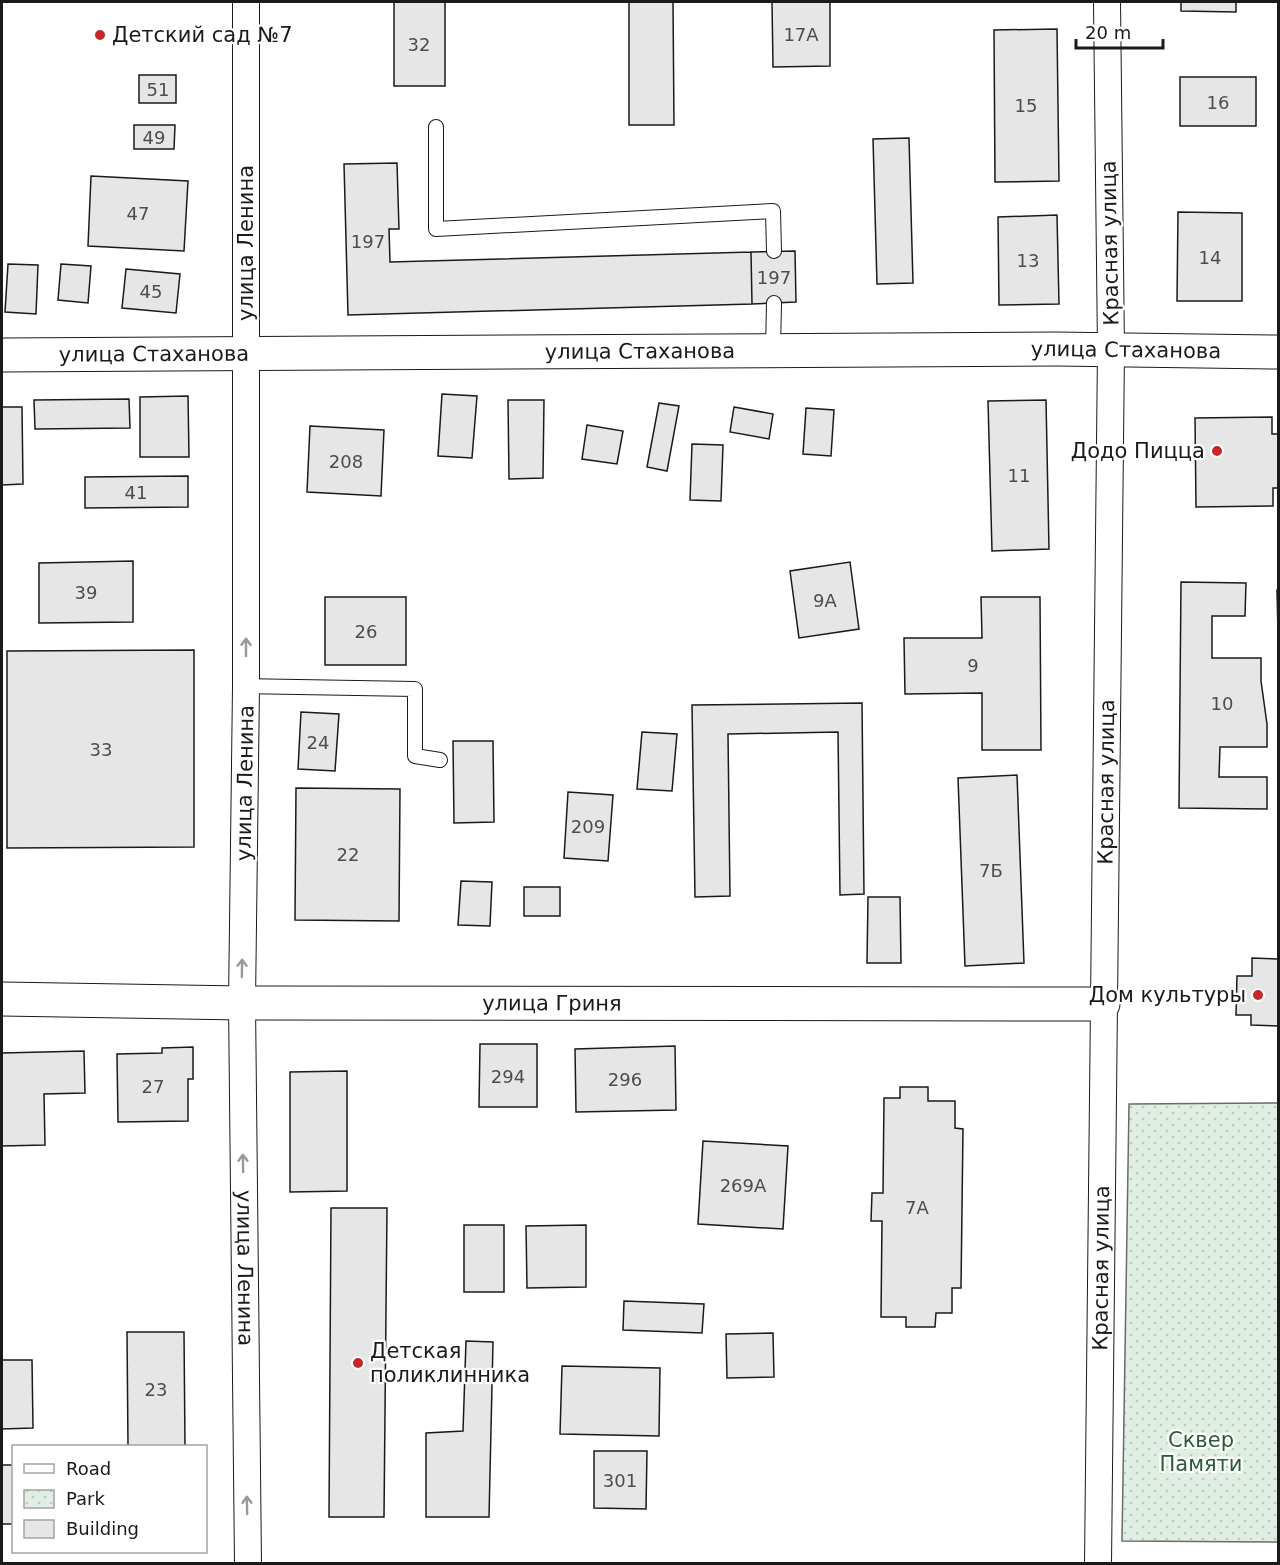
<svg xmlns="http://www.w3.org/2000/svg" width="1280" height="1565" viewBox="0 0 1280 1565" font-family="'DejaVu Sans',sans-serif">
  <defs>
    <pattern id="park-dots" width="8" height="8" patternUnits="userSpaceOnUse" patternTransform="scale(1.5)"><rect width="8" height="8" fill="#e0efe3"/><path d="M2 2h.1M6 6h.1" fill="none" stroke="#c0ccc2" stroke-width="1.8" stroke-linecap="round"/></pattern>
  </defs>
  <rect width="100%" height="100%" fill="#fff"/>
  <path fill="url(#park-dots)" stroke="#6a6a6a" stroke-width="1.5" d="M 1278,1103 L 1278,1542 L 1122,1541 L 1129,1104 Z"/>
  <path fill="#e6e6e6" stroke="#1a1a1a" stroke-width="1.5" d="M 394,2 L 445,2 L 445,86 L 394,86 Z
    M 629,2 L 673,2 L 674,125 L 629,125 Z
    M 772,2 L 830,2 L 830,66 L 773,67 Z
    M 1181,2 L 1236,2 L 1236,12 L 1181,11 Z
    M 1057,29 L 1059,181 L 995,182 L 994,30 Z
    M 139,75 L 176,75 L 176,103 L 139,103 Z
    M 1180,77 L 1256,77 L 1256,126 L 1180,126 Z
    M 134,125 L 175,125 L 174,149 L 134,149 Z
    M 909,138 L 913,283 L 877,284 L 873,139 Z
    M 397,163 L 399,229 L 389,229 L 390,262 L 751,252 L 752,304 L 348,315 L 344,164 Z
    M 91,176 L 188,181 L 184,251 L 88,246 Z
    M 1178,212 L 1242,213 L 1242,301 L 1177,301 Z
    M 1057,215 L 1059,304 L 999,305 L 998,217 Z
    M 795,251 L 796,302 L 752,304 L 751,252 Z
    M 8,264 L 38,265 L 36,314 L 5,312 Z
    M 61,264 L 91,266 L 88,303 L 58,300 Z
    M 126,269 L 180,274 L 176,313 L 122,308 Z
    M 442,394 L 477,396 L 472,458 L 438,456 Z
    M 188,396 L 189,457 L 140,457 L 140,397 Z
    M 129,399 L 130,428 L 35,429 L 34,400 Z
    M 508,400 L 544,400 L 543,478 L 509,479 Z
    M 1046,400 L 1049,549 L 992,551 L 988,401 Z
    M 659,403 L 679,406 L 667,471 L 647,467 Z
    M 2,407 L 22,407 L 23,484 L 2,485 Z
    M 734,407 L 773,414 L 769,439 L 730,432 Z
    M 806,408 L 834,410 L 831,456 L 803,454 Z
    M 1272,417 L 1272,434 L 1278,434 L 1278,488 L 1273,488 L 1273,506 L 1196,507 L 1195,418 Z
    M 587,425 L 623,431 L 617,464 L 582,459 Z
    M 310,426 L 384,430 L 381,496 L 307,492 Z
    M 692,444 L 723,445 L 721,501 L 690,500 Z
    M 188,476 L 188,507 L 85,508 L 85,477 Z
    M 133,561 L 133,622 L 39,623 L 39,563 Z
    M 850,562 L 859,629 L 799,638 L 790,571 Z
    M 1181,582 L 1246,583 L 1245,616 L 1212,616 L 1212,658 L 1261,658 L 1261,681 L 1267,724 L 1267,747 L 1220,747 L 1219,777 L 1267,777 L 1267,809 L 1179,808 Z
    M 1277,590 L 1278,590 L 1278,633 Z
    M 325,597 L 406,597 L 406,665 L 325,665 Z
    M 981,597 L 1040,597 L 1041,750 L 982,750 L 982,693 L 905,694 L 904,638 L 982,638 Z
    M 194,650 L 194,847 L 7,848 L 7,651 Z
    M 862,703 L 864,894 L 840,895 L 838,732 L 728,734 L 730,896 L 695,897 L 692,705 Z
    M 301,712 L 339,714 L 335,771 L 298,769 Z
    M 642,732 L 677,734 L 672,791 L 637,789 Z
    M 453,741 L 493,741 L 494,822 L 454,823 Z
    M 1017,775 L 1024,963 L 965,966 L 958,778 Z
    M 296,788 L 400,789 L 399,921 L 295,920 Z
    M 568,792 L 613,795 L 608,861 L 564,858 Z
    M 461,881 L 492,882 L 490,926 L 458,925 Z
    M 524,887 L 560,887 L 560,916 L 524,916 Z
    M 868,897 L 900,897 L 901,963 L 867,963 Z
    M 1252,958 L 1278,959 L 1278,1026 L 1251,1025 L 1251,1015 L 1236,1015 L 1237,976 L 1252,976 Z
    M 480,1044 L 537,1044 L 537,1107 L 479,1107 Z
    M 675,1046 L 676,1110 L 576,1112 L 575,1049 Z
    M 193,1047 L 193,1079 L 188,1079 L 188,1121 L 118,1122 L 117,1054 L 162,1053 L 162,1048 Z
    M 84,1051 L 85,1093 L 44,1094 L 45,1145 L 2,1146 L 2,1053 Z
    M 347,1071 L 347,1191 L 290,1192 L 290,1072 Z
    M 900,1087 L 928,1087 L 928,1101 L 955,1101 L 955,1128 L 963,1129 L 961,1288 L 952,1288 L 952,1313 L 936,1313 L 935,1327 L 906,1327 L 906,1317 L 881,1317 L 882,1221 L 871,1221 L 872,1193 L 883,1193 L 884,1098 L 900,1098 Z
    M 703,1141 L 788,1146 L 783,1229 L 698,1224 Z
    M 331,1208 L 387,1208 L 384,1517 L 329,1517 Z
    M 464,1225 L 504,1225 L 504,1292 L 464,1292 Z
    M 586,1225 L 586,1287 L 527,1288 L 526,1226 Z
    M 624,1301 L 704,1304 L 702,1333 L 623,1330 Z
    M 127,1332 L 184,1332 L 185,1446 L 128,1446 Z
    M 773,1333 L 774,1377 L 727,1378 L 726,1334 Z
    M 466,1341 L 493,1342 L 489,1517 L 426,1517 L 426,1433 L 463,1431 Z
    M 2,1360 L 32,1360 L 33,1428 L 2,1429 Z
    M 562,1366 L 660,1368 L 659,1436 L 560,1434 Z
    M 594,1451 L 647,1451 L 646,1509 L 594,1508 Z
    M 2,1465 L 14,1465 L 14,1524 L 2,1524 Z"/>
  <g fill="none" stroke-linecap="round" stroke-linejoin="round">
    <g stroke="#1a1a1a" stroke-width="16">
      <path id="lane" d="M 436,127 L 436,229 L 773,211 L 774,251
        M 773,349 L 774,303
        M 246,686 L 415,689 L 415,756 L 440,760"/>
    </g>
    <g stroke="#1a1a1a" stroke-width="28">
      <g id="street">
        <path id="s1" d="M 246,2 L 246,686 L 242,1003 L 248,1564"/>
        <path id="s2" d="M 1098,1564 L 1111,350 L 1107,2"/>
      </g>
    </g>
    <g stroke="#1a1a1a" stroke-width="35">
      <g id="secondary">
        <path id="s3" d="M 2,355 L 1056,349 L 1278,352"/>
        <path id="s4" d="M 2,999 L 242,1003 L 1103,1004"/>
      </g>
    </g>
    <use href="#lane" stroke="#fff" stroke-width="14"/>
    <use href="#street" stroke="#fff" stroke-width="26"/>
    <use href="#secondary" stroke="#fff" stroke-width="33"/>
  </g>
  <defs><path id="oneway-shaft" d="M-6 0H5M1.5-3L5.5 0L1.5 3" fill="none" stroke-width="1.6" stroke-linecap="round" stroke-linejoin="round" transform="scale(1.5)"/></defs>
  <g stroke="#989898">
    <use href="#oneway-shaft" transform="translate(246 647) rotate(-90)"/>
    <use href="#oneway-shaft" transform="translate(242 968) rotate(-89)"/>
    <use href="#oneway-shaft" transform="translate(243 1163) rotate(-91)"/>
    <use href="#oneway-shaft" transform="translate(247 1505) rotate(-91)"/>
  </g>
  <g fill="#c62828" stroke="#fff" stroke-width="2">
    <circle cx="100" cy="35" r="6"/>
    <circle cx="1217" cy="451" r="6"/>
    <circle cx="1258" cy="995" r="6"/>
    <circle cx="358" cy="1363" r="6"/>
  </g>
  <g text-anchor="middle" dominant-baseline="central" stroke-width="4.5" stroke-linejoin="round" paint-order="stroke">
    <g font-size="18" fill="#4d4d4d">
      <text x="801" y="34">17А</text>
      <text x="419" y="44">32</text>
      <text x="158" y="89">51</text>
      <text x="1218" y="102">16</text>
      <text x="1026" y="105">15</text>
      <text x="154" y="137">49</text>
      <text x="138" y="213">47</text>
      <text x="368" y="241">197</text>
      <text x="1210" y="257">14</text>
      <text x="1028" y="260">13</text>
      <text x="774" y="277">197</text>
      <text x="151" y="291">45</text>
      <text x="346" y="461">208</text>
      <text x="1019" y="475">11</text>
      <text x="136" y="492">41</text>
      <text x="86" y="592">39</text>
      <text x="825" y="600">9А</text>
      <text x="366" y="631">26</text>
      <text x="973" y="665">9</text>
      <text x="1222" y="703">10</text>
      <text x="318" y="742">24</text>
      <text x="101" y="749">33</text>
      <text x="588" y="826">209</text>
      <text x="348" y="854">22</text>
      <text x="991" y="870">7Б</text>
      <text x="508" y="1076">294</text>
      <text x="625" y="1079">296</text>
      <text x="153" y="1086">27</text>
      <text x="743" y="1185">269А</text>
      <text x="917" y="1207">7А</text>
      <text x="156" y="1389">23</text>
      <text x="620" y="1480">301</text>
    </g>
    <g font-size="21" fill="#1a1a1a" stroke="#fff" text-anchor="start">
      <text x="112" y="35">Детский сад №7</text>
      <text x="1205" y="451" text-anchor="end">Додо Пицца</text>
      <text x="1246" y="995" text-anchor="end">Дом культуры</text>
      <text x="370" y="1351">Детская<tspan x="370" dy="24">поликлинника</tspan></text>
    </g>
    <g font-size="21" fill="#1a1a1a" stroke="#fff">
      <text transform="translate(246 243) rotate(-90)">улица Ленина</text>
      <text transform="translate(1110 243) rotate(-91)">Красная улица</text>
      <text stroke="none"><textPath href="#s3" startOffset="638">улица Стаханова</textPath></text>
      <text stroke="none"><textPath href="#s3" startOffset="1124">улица Стаханова</textPath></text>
      <text stroke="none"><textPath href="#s3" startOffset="152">улица Стаханова</textPath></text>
      <text stroke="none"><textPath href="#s2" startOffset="782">Красная улица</textPath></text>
      <text transform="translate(245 783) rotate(-89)">улица Ленина</text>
      <text stroke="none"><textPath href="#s4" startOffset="550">улица Гриня</textPath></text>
      <text stroke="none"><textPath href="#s1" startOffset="1266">улица Ленина</textPath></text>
      <text stroke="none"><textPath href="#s2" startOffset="296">Красная улица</textPath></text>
    </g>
    <g font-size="21" fill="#2b5a34" stroke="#fff">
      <text x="1201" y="1440">Сквер<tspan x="1201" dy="24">Памяти</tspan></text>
    </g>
  </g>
  <rect width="1280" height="1565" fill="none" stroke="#1a1a1a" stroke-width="6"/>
  <rect x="12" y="1445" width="195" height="108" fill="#ffffff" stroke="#a3a3a3" stroke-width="1.5"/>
  <rect x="24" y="1464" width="30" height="9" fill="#ffffff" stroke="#a3a3a3" stroke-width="1.5"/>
  <text x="66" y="1475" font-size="18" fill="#1a1a1a">Road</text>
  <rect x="24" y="1490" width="30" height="18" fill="url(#park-dots)" stroke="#a3a3a3" stroke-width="1.5"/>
  <text x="66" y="1505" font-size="18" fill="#1a1a1a">Park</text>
  <rect x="24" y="1520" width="30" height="18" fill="#e6e6e6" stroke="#a3a3a3" stroke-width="1.5"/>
  <text x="66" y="1535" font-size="18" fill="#1a1a1a">Building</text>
  <path d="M1076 39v9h87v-9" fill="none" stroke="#1a1a1a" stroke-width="3"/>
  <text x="1085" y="39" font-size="18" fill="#1a1a1a" stroke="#ffffff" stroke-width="4.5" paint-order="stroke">20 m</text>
</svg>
